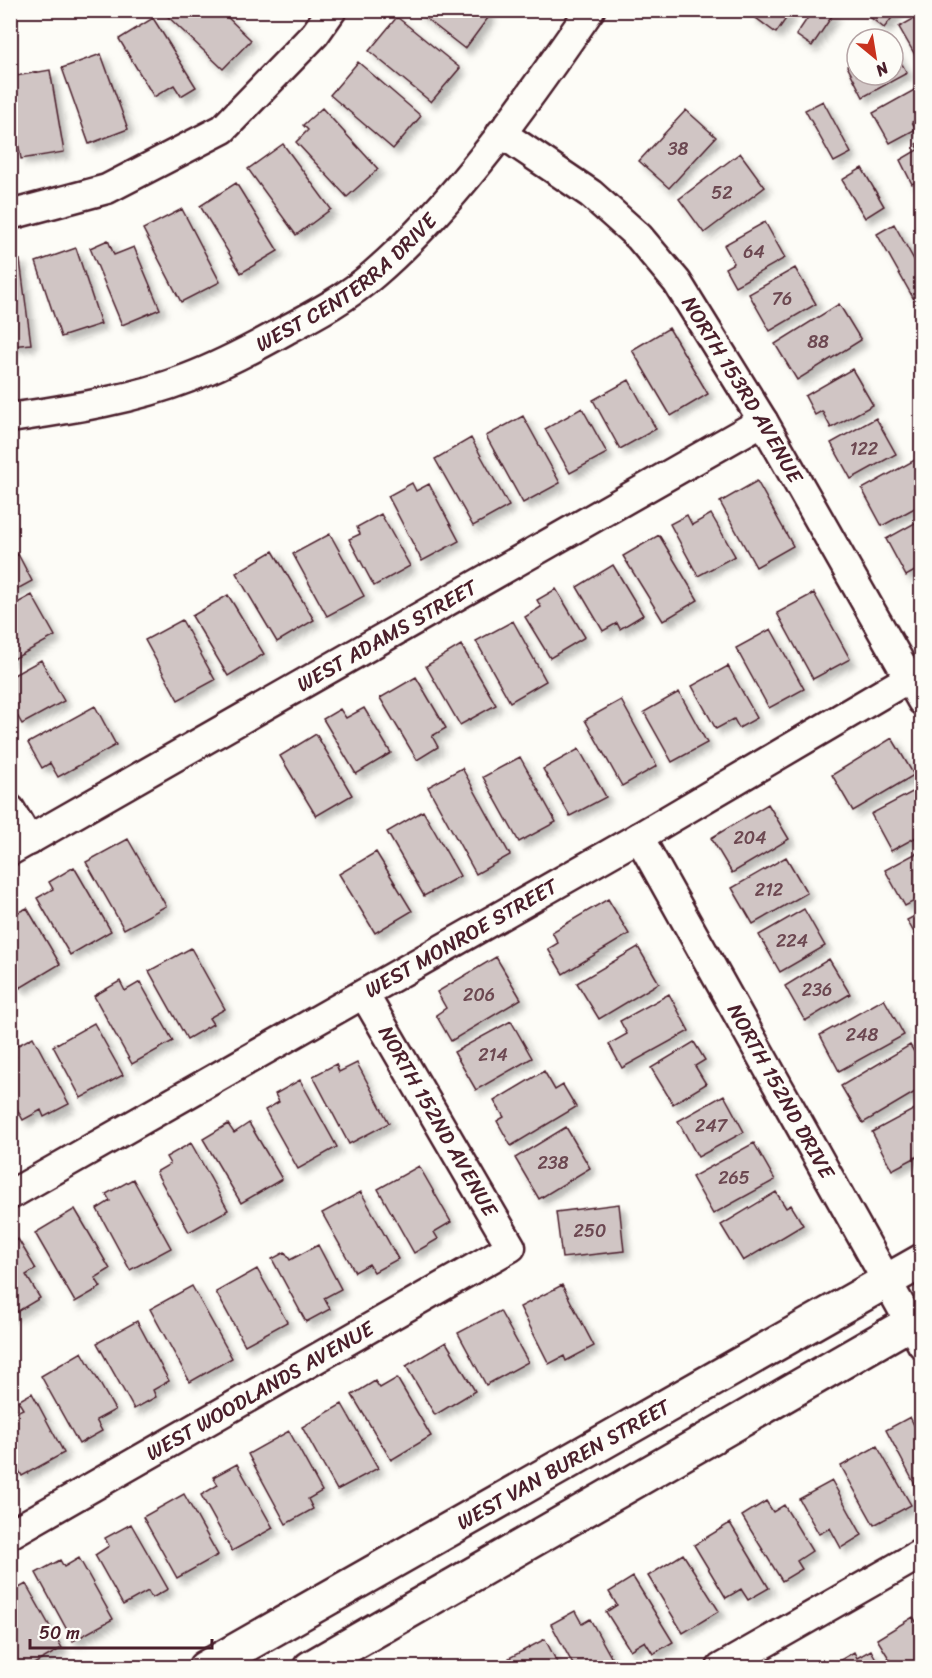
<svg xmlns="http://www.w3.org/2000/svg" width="932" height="1678" viewBox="0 0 932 1678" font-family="Sriracha,sans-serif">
  <defs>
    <filter id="shadow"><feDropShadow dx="5.5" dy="5.5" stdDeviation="3" flood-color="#0004"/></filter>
  </defs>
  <rect width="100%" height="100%" fill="#fdfcf7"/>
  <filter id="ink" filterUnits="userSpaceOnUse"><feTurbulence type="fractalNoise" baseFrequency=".0167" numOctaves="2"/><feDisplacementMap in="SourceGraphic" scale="12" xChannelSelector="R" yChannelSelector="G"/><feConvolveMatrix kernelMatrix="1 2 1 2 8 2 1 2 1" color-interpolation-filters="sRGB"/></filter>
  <g filter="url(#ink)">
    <path fill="#d0c5c4" stroke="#4a1f2b" stroke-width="1.5" filter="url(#shadow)" d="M 166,10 L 220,10 L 251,40 L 223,69 L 164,13 Z
      M 415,10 L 484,10 L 490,15 L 465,49 Z
      M 756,10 L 792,10 L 776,33 L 752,15 Z
      M 813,10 L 834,13 L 812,46 L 796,35 Z
      M 869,10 L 898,10 L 884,28 L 866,14 Z
      M 922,14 L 922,67 L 899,27 Z
      M 397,17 L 460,68 L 431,102 L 369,51 Z
      M 153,18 L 196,87 L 181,96 L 174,85 L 154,97 L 119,39 Z
      M 893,48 L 907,73 L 863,97 L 847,66 L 857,61 L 857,75 L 893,75 Z
      M 101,54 L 128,129 L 89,144 L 62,68 Z
      M 358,62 L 421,116 L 393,149 L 330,95 Z
      M 50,70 L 64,152 L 21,159 L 10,95 L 10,77 Z
      M 916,89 L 922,99 L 922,117 L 912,122 L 916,129 L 890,143 L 873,113 Z
      M 823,101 L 851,153 L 834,162 L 805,110 Z
      M 322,108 L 378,169 L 347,197 L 296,142 L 308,130 L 303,125 Z
      M 686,110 L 716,137 L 669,188 L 639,161 Z
      M 922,141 L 922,179 L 912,184 L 900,160 L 919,149 L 916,144 Z
      M 283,144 L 331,209 L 296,235 L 248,169 Z
      M 740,153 L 765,187 L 704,233 L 679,199 Z
      M 862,168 L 884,206 L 865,218 L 842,180 Z
      M 236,183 L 278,251 L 241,273 L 200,206 Z
      M 182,209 L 220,282 L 181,302 L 143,229 Z
      M 765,222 L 785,258 L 735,286 L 725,268 L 734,263 L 724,245 Z
      M 894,224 L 922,274 L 922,300 L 916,303 L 877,234 Z
      M 108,240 L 114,255 L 134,247 L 160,309 L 122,325 L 90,248 Z
      M 76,248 L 101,324 L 61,337 L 36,262 Z
      M 20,260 L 31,344 L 10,346 L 10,262 Z
      M 795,268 L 816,304 L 770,331 L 749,294 Z
      M 839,304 L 861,340 L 797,380 L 775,344 Z
      M 669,328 L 708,394 L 671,416 L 632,350 Z
      M 852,369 L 873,405 L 831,428 L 822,411 L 815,415 L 805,396 Z
      M 629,380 L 656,429 L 620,449 L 593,400 Z
      M 582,408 L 607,453 L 570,473 L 545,429 Z
      M 523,416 L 560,483 L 523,503 L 486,436 Z
      M 876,418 L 896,454 L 851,479 L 831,443 Z
      M 471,438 L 509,506 L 473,526 L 435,459 Z
      M 922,456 L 922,504 L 882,526 L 862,489 Z
      M 757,481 L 793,546 L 756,567 L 720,502 Z
      M 412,483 L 416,491 L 429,484 L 459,541 L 422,561 L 388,496 Z
      M 381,514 L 410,566 L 374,586 L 349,539 L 360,534 L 357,527 Z
      M 711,514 L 735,556 L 698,576 L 670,524 L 687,515 L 692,525 Z
      M 922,519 L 922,567 L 906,576 L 886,539 Z
      M 330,534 L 364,596 L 327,616 L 293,554 Z
      M 659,535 L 698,600 L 663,621 L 623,556 Z
      M 273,551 L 314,620 L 277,642 L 236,573 Z
      M 18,554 L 32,581 L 10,593 L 10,558 Z
      M 613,565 L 643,615 L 620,629 L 617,623 L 603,631 L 577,587 Z
      M 556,589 L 585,637 L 550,658 L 525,617 L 541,607 L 537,600 Z
      M 814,593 L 850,659 L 813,679 L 777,613 Z
      M 32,595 L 55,636 L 10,661 L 10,607 Z
      M 228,595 L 264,654 L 228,676 L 192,616 Z
      M 182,620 L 215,680 L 178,700 L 145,640 Z
      M 513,621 L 546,681 L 510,702 L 476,641 Z
      M 771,629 L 804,689 L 769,708 L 736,648 Z
      M 461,645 L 496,705 L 460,725 L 426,666 Z
      M 41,660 L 64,701 L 22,724 L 10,703 L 10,677 Z
      M 728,666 L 757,718 L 739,728 L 734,719 L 716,729 L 692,686 Z
      M 416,677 L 446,728 L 432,736 L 438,747 L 417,760 L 380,698 Z
      M 679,692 L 707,743 L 672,762 L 644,712 Z
      M 621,700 L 657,766 L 622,786 L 585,720 Z
      M 95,706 L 116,745 L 58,777 L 50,763 L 42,768 L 28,743 Z
      M 364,708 L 391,753 L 356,774 L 323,719 L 340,709 L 346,718 Z
      M 316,734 L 352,795 L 316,816 L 280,756 Z
      M 892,738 L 914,775 L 853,811 L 832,775 Z
      M 579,749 L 606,797 L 570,816 L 543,769 Z
      M 520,757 L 556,822 L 519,842 L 483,777 Z
      M 462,768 L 510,855 L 476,874 L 428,787 Z
      M 918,789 L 922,796 L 922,834 L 891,851 L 871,814 Z
      M 768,804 L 789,839 L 732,873 L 711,838 Z
      M 423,811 L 460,876 L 424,896 L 387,832 Z
      M 128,839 L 166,906 L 124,929 L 86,862 Z
      M 922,850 L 922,897 L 905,906 L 885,870 Z
      M 376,852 L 412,911 L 375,933 L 339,874 Z
      M 786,857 L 807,893 L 753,924 L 732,888 Z
      M 74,867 L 111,931 L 70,955 L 37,898 L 53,889 L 49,882 Z
      M 608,899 L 629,934 L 563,974 L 548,949 L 558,943 L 552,932 Z
      M 27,908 L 60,964 L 20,988 L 10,972 L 10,916 Z
      M 804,909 L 825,946 L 780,972 L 759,935 Z
      M 922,912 L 922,947 L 907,920 Z
      M 638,947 L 659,983 L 599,1019 L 577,983 Z
      M 191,948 L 225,1009 L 209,1018 L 213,1024 L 187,1039 L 149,971 Z
      M 496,957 L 521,999 L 451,1041 L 436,1015 L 446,1008 L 437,992 Z
      M 829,959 L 850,994 L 805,1021 L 785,986 Z
      M 120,981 L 125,991 L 140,982 L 173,1041 L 132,1064 L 94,996 Z
      M 669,994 L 689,1031 L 622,1068 L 609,1044 L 627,1034 L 620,1021 Z
      M 884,999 L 904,1035 L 839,1071 L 820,1035 Z
      M 511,1021 L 532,1058 L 476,1090 L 454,1052 Z
      M 94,1023 L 123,1075 L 81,1098 L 53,1046 Z
      M 33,1037 L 69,1104 L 44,1117 L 41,1110 L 23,1120 L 10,1097 L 10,1060 L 16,1057 L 11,1049 Z
      M 694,1042 L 705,1060 L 695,1066 L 706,1084 L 673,1104 L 651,1068 Z
      M 910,1045 L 922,1065 L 922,1088 L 863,1123 L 841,1086 Z
      M 357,1063 L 389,1123 L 349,1144 L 313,1076 L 336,1064 L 339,1072 Z
      M 544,1071 L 555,1090 L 563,1085 L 576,1107 L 511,1146 L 497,1121 L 504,1117 L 494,1101 Z
      M 300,1080 L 337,1147 L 298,1169 L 265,1110 L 279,1102 L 275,1094 Z
      M 724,1095 L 744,1132 L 698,1157 L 678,1121 Z
      M 922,1105 L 922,1154 L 892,1170 L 872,1132 Z
      M 249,1123 L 282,1179 L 241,1203 L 203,1139 L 228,1124 L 234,1133 Z
      M 566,1127 L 590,1168 L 539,1199 L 515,1158 Z
      M 191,1143 L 228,1210 L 189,1232 L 156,1172 L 170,1164 L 166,1157 Z
      M 754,1143 L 775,1180 L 713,1214 L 692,1177 Z
      M 419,1166 L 451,1222 L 434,1232 L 438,1239 L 414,1253 L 378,1189 Z
      M 133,1179 L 171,1248 L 130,1270 L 97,1209 L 110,1201 L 106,1194 Z
      M 361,1192 L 398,1259 L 374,1272 L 369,1264 L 355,1272 L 322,1213 Z
      M 776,1192 L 786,1208 L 791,1205 L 803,1225 L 743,1261 L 721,1225 Z
      M 619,1204 L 624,1251 L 562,1258 L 556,1212 Z
      M 75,1209 L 110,1269 L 95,1278 L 101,1287 L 75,1302 L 35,1233 Z
      M 18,1239 L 36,1269 L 26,1275 L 40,1298 L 10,1316 L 10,1244 Z
      M 318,1245 L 341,1289 L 324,1298 L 330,1309 L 306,1322 L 272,1259 L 285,1252 L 290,1260 Z
      M 257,1269 L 287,1322 L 245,1345 L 216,1292 Z
      M 562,1285 L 594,1346 L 566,1361 L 564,1356 L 549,1364 L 520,1307 Z
      M 192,1286 L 232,1358 L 190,1382 L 150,1309 Z
      M 500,1311 L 528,1362 L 486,1385 L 458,1333 Z
      M 137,1321 L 169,1381 L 153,1390 L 156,1397 L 134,1409 L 97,1343 Z
      M 446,1342 L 475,1391 L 435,1415 L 406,1366 Z
      M 82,1352 L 115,1410 L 96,1420 L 102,1431 L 79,1444 L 41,1376 Z
      M 397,1378 L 431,1436 L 391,1460 L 352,1395 L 375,1381 L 380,1388 Z
      M 32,1393 L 64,1453 L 22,1476 L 10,1456 L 10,1415 L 23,1409 L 18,1401 Z
      M 342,1404 L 378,1468 L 337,1490 L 302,1427 Z
      M 910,1417 L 917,1431 L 922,1429 L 922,1498 L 886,1430 Z
      M 289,1431 L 322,1491 L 308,1499 L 313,1509 L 286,1524 L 248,1454 Z
      M 877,1446 L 911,1505 L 874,1525 L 841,1466 Z
      M 237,1464 L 273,1528 L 232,1551 L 201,1495 L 218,1485 L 213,1477 Z
      M 832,1481 L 862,1535 L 841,1548 L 830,1528 L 819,1534 L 799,1499 Z
      M 184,1494 L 218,1555 L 177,1578 L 143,1517 Z
      M 766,1501 L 773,1512 L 784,1505 L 812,1551 L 797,1561 L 802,1569 L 782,1581 L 742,1516 Z
      M 730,1523 L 769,1588 L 748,1600 L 741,1589 L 726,1598 L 694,1545 Z
      M 131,1524 L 168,1589 L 152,1598 L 148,1591 L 123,1605 L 95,1555 L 109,1546 L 105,1538 Z
      M 683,1554 L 719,1611 L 683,1633 L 648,1576 Z
      M 79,1558 L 113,1619 L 73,1641 L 36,1573 L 60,1560 L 64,1567 Z
      M 633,1577 L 673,1642 L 653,1654 L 645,1641 L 630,1650 L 606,1612 L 617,1605 L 609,1592 Z
      M 26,1584 L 62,1648 L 27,1668 L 19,1668 L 10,1653 L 10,1593 Z
      M 575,1611 L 582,1624 L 590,1619 L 617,1668 L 575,1668 L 551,1624 Z
      M 913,1617 L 922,1631 L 922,1668 L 895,1668 L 877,1639 Z
      M 545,1639 L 560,1668 L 514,1668 L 509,1658 Z
      M 871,1650 L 881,1668 L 834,1668 L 832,1665 L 854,1652 L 857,1658 Z"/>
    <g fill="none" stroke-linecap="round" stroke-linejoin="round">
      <g stroke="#4a1f2b" stroke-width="33">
        <g id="minor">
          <path id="s1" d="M 501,133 L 591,194 L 639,237 L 677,282 L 763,421 L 922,701"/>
          <path d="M 10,215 L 107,189 L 223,129 L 315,34 L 332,10"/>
          <path id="s2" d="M 10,418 C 69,409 132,400 188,378 C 222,365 254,348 286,330 C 316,314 348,297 374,274 C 456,203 528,100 590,10"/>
          <path d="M 10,809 L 29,841"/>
          <path id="s3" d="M 639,837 L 922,1344"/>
          <path id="s4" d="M 10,851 L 763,421"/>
          <path id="s5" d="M 10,1195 L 639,837 L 909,678"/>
          <path id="s6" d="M 10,1534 L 511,1247 L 364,994"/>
          <path d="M 721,1668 L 922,1553"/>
        </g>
      </g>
      <g stroke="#4a1f2b" stroke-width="38">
        <g id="major">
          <path id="s7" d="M 205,1668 L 922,1261"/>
          <path d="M 310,1668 L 922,1316"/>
        </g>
      </g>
      <use href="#minor" stroke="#fdfcf7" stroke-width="28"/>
      <use href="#major" stroke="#fdfcf7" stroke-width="33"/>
    </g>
  </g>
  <g text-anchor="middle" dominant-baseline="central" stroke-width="5" stroke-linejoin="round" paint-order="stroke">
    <g font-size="18" fill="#6c4851">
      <text x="678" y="149">38</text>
      <text x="722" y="193">52</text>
      <text x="754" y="252">64</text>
      <text x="782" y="299">76</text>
      <text x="818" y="342">88</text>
      <text x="864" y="449">122</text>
      <text x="750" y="838">204</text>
      <text x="769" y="890">212</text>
      <text x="792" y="941">224</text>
      <text x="817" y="990">236</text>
      <text x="479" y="995">206</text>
      <text x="862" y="1035">248</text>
      <text x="493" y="1055">214</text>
      <text x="711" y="1126">247</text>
      <text x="553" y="1163">238</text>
      <text x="734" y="1178">265</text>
      <text x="590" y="1231">250</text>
    </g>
    <g font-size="21" fill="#4a1f2b" stroke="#fdfcf7">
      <text stroke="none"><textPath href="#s2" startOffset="369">WEST CENTERRA DRIVE</textPath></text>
      <text stroke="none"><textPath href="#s1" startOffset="358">NORTH 153RD AVENUE</textPath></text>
      <text stroke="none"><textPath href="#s4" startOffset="434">WEST ADAMS STREET</textPath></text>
      <text stroke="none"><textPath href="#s5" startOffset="519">WEST MONROE STREET</textPath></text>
      <text stroke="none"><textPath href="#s3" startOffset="291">NORTH 152ND DRIVE</textPath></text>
      <text transform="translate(438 1121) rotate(60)">NORTH 152ND AVENUE</text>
      <text stroke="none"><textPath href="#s6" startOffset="288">WEST WOODLANDS AVENUE</textPath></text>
      <text stroke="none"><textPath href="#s7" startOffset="412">WEST VAN BUREN STREET</textPath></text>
    </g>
  </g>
  <rect width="932" height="1678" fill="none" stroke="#fdfcf7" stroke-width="36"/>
  <rect x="18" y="18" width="896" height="1642" fill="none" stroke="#4a1f2b" stroke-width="2" filter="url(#ink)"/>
  <g transform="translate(875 57) rotate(150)"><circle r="28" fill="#fdfcf7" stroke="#b5a4a5" stroke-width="1.5"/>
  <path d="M0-4.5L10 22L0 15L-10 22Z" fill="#c8321e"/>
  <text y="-9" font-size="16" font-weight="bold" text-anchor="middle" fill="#4a1f2b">N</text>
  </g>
  <path d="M30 1639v9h182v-9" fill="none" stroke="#4a1f2b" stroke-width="3"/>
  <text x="39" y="1639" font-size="18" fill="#4a1f2b" stroke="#fdfcf7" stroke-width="4.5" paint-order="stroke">50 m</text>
</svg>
